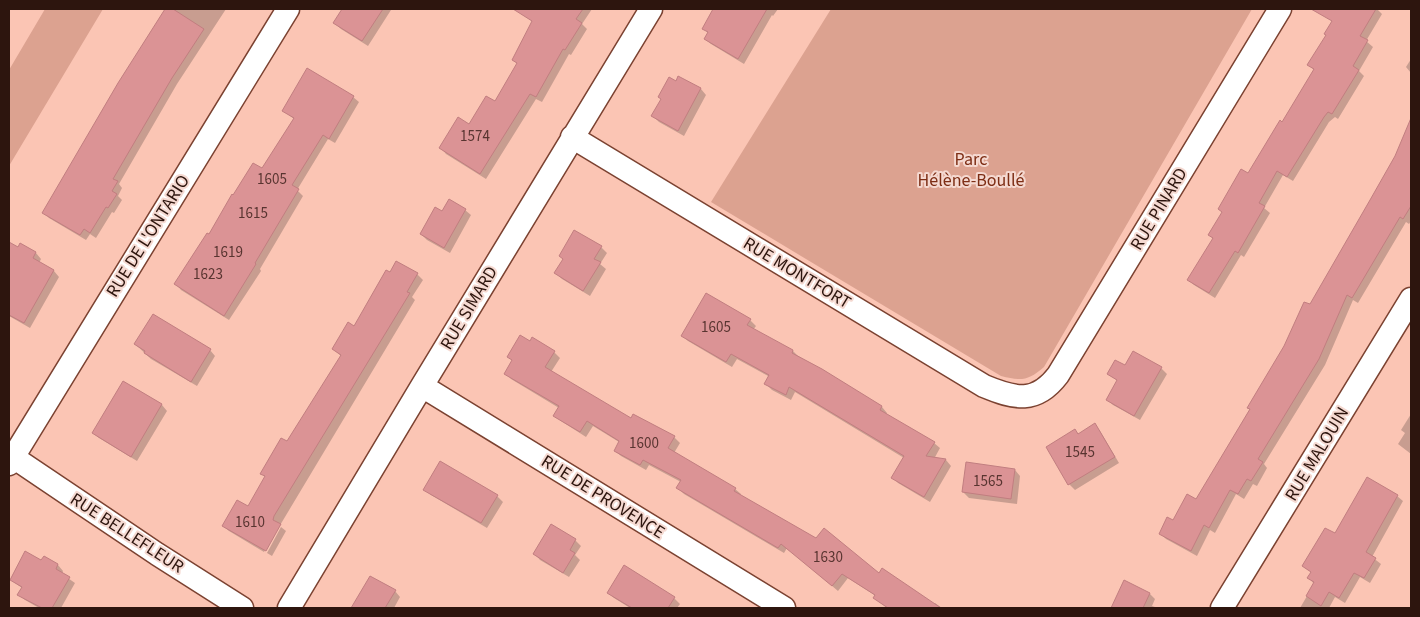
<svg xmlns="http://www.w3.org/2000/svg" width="1420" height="617" viewBox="0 0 1420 617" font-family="'Source Sans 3',sans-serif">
  <rect width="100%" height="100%" fill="#fbc5b4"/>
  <path fill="#dca290" d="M 45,9 L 103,9 L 9,166 L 9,70 Z
    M 831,9 L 1252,9 L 1044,367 C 1028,381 1021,381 1001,376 L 711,202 Z"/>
  <path fill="#0003" d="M 167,9 L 226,9 L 177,84 L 119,184 L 122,188 L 118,196 L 122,200 L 114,213 L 112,212 L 96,238 L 90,234 L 86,240 L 49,218 L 44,212 L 120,83 Z
    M 344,9 L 389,9 L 391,10 L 368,46 L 341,29 L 335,23 Z
    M 527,9 L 592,9 L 582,24 L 587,29 L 571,55 L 569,54 L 542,102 L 536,99 L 486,179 L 446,154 L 441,148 L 495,103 L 518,64 L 513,60 L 533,22 L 523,14 Z
    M 725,9 L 778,9 L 773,16 L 772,15 L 744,64 L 711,44 L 705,39 L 708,33 L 703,28 L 720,16 Z
    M 1337,9 L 1377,9 L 1382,14 L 1366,41 L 1373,47 L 1359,71 L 1364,76 L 1338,119 L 1335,117 L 1329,122 L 1293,181 L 1283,175 L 1264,208 L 1270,213 L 1244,257 L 1241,255 L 1215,298 L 1194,285 L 1189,280 L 1213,239 L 1210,235 L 1283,124 L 1315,71 L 1309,65 L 1327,35 L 1333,22 L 1330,19 Z
    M 1411,59 L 1411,73 L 1406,67 Z
    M 679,78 L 701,89 L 706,95 L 684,136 L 659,122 L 653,116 Z
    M 353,97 L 359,102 L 335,143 L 328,139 L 297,190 L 303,196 L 260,269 L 261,271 L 229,320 L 181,290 L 176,284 L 234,196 L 263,170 L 294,119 L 284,111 Z
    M 1410,122 L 1411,221 L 1409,224 L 1406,222 L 1358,303 L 1353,300 L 1325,365 L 1264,464 L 1267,468 L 1257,486 L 1253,484 L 1244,499 L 1236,494 L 1215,533 L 1210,530 L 1197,556 L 1166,539 L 1160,533 L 1197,501 L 1396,157 Z
    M 465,210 L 471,215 L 450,253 L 427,240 L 421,234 L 442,213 Z
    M 9,243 L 18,249 L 21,245 L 36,253 L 41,259 L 39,263 L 54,271 L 59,277 L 30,328 L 9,316 Z
    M 601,247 L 607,253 L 600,264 L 606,269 L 590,296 L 562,279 L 556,273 Z
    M 417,274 L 423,280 L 412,297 L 415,300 L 264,552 L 229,531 L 223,526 L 249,508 L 266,477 L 262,474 L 288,443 L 341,356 L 333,349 L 354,328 Z
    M 750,320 L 756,326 L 753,330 L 793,351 L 798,356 L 882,407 L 887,413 L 886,415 L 934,443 L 940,448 L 934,459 L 946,460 L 951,466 L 930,502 L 898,483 L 893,477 L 904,458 L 795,392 L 791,400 L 772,390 L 766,384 L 770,377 L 737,359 L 732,367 L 688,341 L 682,335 Z
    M 135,344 L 210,350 L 215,356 L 197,386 L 151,359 Z
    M 554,352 L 560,358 L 551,372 L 631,420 L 674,437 L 680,443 L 674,453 L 735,489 L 741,494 L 740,496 L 934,605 L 935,603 L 942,608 L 887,608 L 874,598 L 876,596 L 848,578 L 838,591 L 787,548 L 784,553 L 684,494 L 678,488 L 681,482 L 649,465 L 646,470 L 621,456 L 615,451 L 619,442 L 593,426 L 586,437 L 561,421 L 555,416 L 559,408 L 511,379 L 506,373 L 513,361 L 508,357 Z
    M 1125,367 L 1161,368 L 1167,374 L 1140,420 L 1113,405 L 1107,399 L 1118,381 L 1108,374 Z
    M 124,382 L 162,405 L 167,411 L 137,461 L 99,438 L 93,433 Z
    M 1411,414 L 1411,454 L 1398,444 L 1405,433 L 1401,430 Z
    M 1094,425 L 1100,431 L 1119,463 L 1075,490 L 1069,484 L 1075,431 L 1079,434 Z
    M 1015,470 L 1020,476 L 1017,504 L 969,498 L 963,492 Z
    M 425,489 L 497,496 L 503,502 L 487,528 L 431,495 Z
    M 1397,496 L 1403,501 L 1372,557 L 1381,564 L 1370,583 L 1360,577 L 1345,603 L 1335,597 L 1329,608 L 1300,608 L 1314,584 L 1309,578 L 1312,573 L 1304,566 L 1336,535 Z
    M 552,526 L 575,540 L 581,546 L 575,555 L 580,560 L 569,577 L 540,560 L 535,554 Z
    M 281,527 L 286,531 L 272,556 L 267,553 Z
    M 44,558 L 58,565 L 63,571 L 62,574 L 75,583 L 61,608 L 39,608 L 25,600 L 19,595 L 22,588 L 11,580 L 42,562 Z
    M 370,577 L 395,591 L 400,597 L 394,608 L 353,608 Z
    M 1125,582 L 1150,594 L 1155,599 L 1152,606 L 1158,608 L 1112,608 Z
    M 609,593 L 674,598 L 680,604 L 677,608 L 630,608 L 614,598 Z"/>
  <path fill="#db9395" stroke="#c17e80" d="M 165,9 L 173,9 L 204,29 L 172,78 L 113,179 L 118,181 L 112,191 L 117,194 L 108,208 L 106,207 L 90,233 L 84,229 L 80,235 L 42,213 L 118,83 Z
    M 342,9 L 383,9 L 362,41 L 333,23 Z
    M 513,9 L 583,9 L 576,19 L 582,23 L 565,50 L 563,49 L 536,97 L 530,94 L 480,174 L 439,148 L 458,117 L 469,124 L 486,96 L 495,101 L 517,63 L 512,60 L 532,21 Z
    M 713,9 L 767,9 L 738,59 L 704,39 L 708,32 L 702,29 Z
    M 1311,9 L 1376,9 L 1360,36 L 1368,40 L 1353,66 L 1359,70 L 1332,114 L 1328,112 L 1324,117 L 1287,177 L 1277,171 L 1259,203 L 1265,206 L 1238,253 L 1235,251 L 1209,293 L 1187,280 L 1213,238 L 1208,235 L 1222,212 L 1218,209 L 1241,169 L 1248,173 L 1280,120 L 1282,122 L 1314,69 L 1307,65 L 1326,35 L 1324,34 L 1332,21 Z
    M 307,68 L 354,96 L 329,139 L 323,135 L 292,185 L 299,189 L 255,263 L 256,264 L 224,316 L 174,284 L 207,233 L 209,234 L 232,194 L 233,195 L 253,163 L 262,168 L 294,118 L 282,111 Z
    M 678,76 L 701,88 L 678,131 L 651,116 L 661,99 L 658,97 L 669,77 L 676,81 Z
    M 1411,118 L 1411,206 L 1403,219 L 1400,217 L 1352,298 L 1347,295 L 1319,359 L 1258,459 L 1263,462 L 1251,481 L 1247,479 L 1238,494 L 1230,490 L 1209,528 L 1204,525 L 1191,551 L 1159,534 L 1167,517 L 1173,520 L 1187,494 L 1196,499 L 1250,409 L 1247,408 L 1284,346 L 1304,302 L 1310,304 L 1370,200 L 1395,156 Z
    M 449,199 L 466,209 L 444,248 L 420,234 L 435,207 L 442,211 Z
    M 574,230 L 602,246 L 594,259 L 601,262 L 583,291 L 554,273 L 563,259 L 559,256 Z
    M 9,242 L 18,247 L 20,243 L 36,252 L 33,258 L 54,270 L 24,323 L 9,315 Z
    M 396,261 L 418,273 L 407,292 L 410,293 L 274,516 L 273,520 L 281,524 L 266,551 L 222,526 L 237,500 L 248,506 L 265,476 L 260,474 L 281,438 L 287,441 L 341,355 L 332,349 L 348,322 L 354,326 L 386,270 L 390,272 Z
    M 706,293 L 751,319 L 747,325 L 793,350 L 792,353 L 822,369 L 882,406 L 880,410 L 935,442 L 926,456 L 946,459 L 924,497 L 891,478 L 904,456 L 789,387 L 786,395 L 764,384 L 769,375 L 731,354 L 726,362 L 681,336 Z
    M 153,314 L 211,349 L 191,382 L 144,353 L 145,351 L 134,344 Z
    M 520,335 L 530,341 L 532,337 L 555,351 L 545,367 L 631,418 L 633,414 L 675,436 L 668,448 L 736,488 L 734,491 L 816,538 L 824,528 L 879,573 L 882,568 L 941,608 L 888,608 L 873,598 L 875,595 L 842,574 L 832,586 L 781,544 L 778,548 L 676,488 L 681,480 L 643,460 L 640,465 L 614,451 L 619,441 L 587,421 L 580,432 L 553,416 L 559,406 L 504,374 L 512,360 L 507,357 Z
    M 1133,351 L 1162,367 L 1134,416 L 1106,400 L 1117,380 L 1107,374 L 1115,360 L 1125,365 Z
    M 123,381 L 162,404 L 131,457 L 92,433 Z
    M 1095,423 L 1115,457 L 1068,485 L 1046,447 L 1075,429 L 1078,434 Z
    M 440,461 L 498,495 L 481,523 L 423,490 Z
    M 966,462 L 1015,469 L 1011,499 L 962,492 Z
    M 1367,477 L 1398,495 L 1366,552 L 1376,558 L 1364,578 L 1354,573 L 1339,598 L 1329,592 L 1321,606 L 1306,596 L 1314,582 L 1307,578 L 1311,572 L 1302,566 L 1325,528 L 1335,533 Z
    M 551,524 L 576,539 L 570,550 L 575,553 L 563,573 L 533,554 Z
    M 25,551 L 41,560 L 44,556 L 58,564 L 56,569 L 70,577 L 52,608 L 42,608 L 17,595 L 22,587 L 10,580 Z
    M 624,565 L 675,597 L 668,608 L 632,608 L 607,593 Z
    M 370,576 L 396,590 L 385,608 L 351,608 Z
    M 1124,580 L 1150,593 L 1143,608 L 1111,608 Z"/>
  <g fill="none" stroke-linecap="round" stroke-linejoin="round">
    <g stroke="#7b4231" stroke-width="25">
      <path id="street" d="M 572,137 L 984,386 C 1015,399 1036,404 1058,375 L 1280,9
        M 422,386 L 784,608
        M 13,457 L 157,554 L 242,608
        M 9,464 L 288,9
        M 289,608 L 422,386 L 651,9
        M 1222,608 L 1411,299"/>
    </g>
    <use href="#street" stroke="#fff" stroke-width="22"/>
  </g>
  <g text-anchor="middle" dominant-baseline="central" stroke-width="4" stroke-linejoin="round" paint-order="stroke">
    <g font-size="15" fill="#583430">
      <text x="475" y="136">1574</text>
      <text x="272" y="179">1605</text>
      <text x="253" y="213">1615</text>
      <text x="228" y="252">1619</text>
      <text x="208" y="274">1623</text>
      <text x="716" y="327">1605</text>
      <text x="644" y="443">1600</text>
      <text x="1080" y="452">1545</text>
      <text x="988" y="481">1565</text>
      <text x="250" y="522">1610</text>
      <text x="828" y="557">1630</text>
    </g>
    <g font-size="18" fill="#7e2e15" stroke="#f5d9d1">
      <text x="971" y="159">Parc<tspan x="971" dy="21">Hélène-Boullé</tspan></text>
    </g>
    <g font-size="18" fill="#2d150e" stroke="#f5d9d1">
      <text transform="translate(1159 209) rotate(-59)">RUE PINARD</text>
      <text transform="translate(148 236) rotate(-58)">RUE DE L'ONTARIO</text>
      <text transform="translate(797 273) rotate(31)">RUE MONTFORT</text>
      <text transform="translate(469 308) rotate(-59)">RUE SIMARD</text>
      <text transform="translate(1317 454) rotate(-59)">RUE MALOUIN</text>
      <text transform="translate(603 497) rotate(32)">RUE DE PROVENCE</text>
      <text transform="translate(127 533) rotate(33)">RUE BELLEFLEUR</text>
    </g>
  </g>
  <rect width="1420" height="617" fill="none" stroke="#2d150e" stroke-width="20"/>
</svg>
